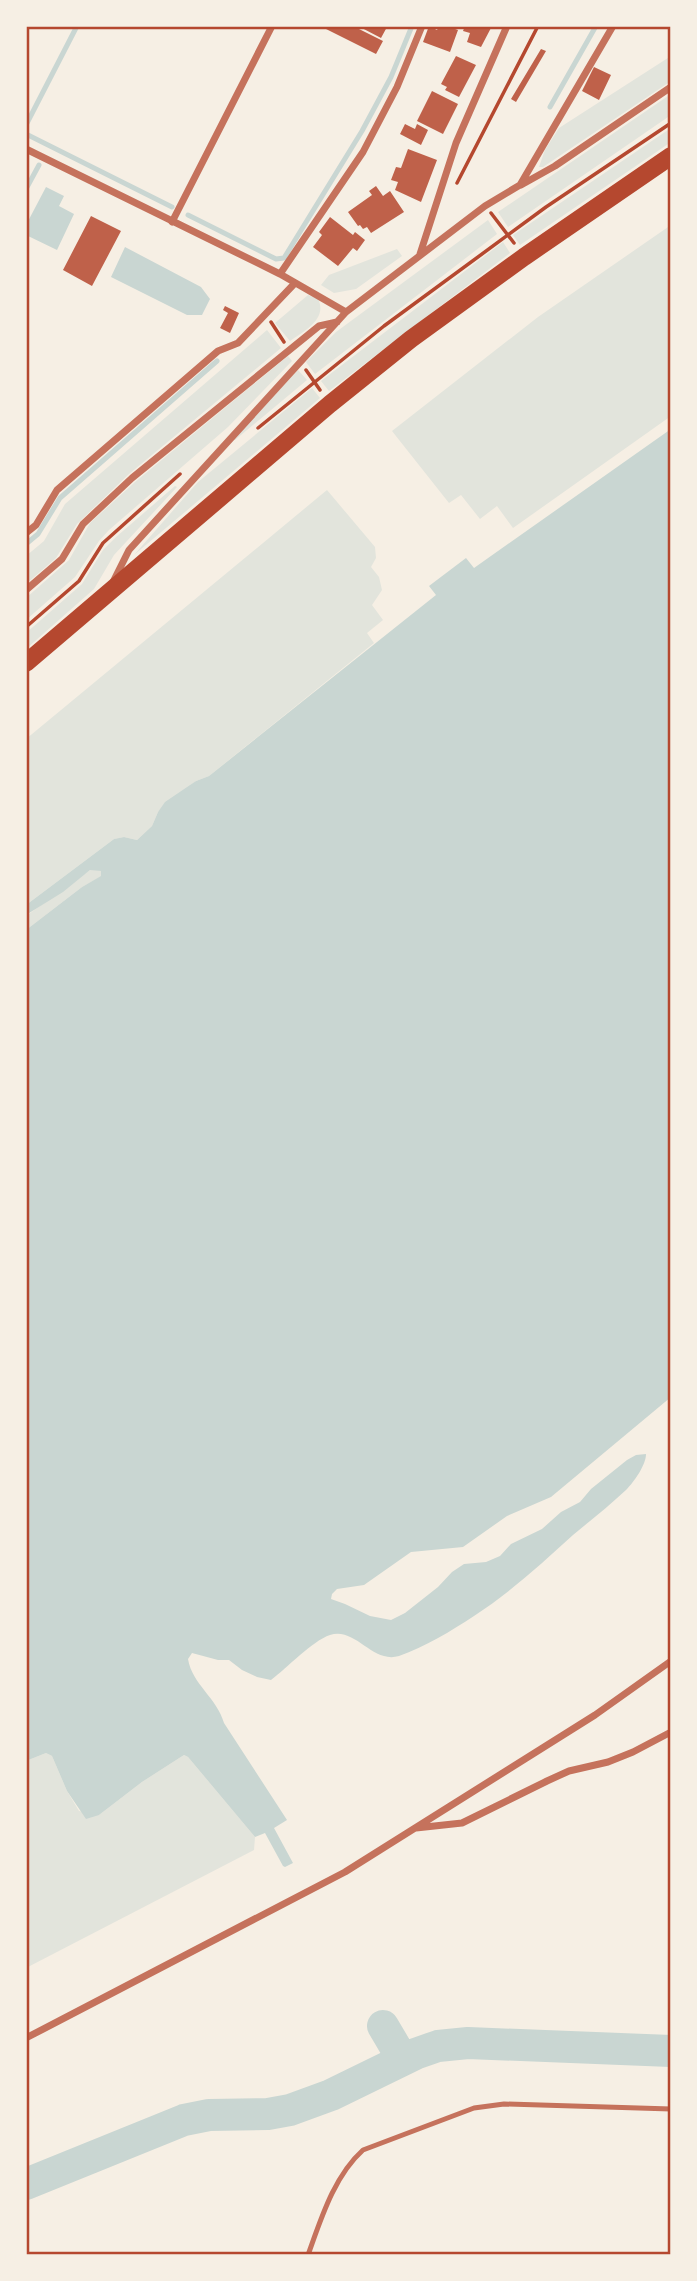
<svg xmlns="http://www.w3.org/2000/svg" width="697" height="2281" viewBox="0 0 697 2281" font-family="'Space Grotesk',sans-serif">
  <rect width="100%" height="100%" fill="#f6efe4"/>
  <path fill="#e2e4dc" d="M 671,56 L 671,81 L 543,167 L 539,167 L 545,150 L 559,128 Z
    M 671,94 L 671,115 L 508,227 L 498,212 Z
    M 671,128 L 671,142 L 520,245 L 513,235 Z
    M 488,220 L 497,234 L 315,374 L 306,362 L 336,332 Z
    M 671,225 L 671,416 L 513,528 L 497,506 L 480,519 L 461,495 L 449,503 L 392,431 L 538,317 Z
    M 503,242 L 510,253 L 329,391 L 321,381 Z
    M 397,249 L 402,256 L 356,289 L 334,293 L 321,285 L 329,275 Z
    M 308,295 L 318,299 C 328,319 304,331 290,341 L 275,323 Z
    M 267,330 L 281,348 L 129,474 L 77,524 L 56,558 L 26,584 L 26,556 L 44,541 L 65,504 Z
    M 288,356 L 292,361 L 228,427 L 109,530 L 99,541 L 75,577 L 26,620 L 26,598 L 69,560 L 90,523 L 135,482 Z
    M 298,370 L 307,380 L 235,440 L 233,439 Z
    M 312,388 L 320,398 L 134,555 L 198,482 Z
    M 175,486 L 177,487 L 114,555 L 94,589 L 26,649 L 26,633 L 82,584 L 103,550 L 116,537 Z
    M 327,490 L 375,547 L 376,558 L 371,567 L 379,577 L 382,590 L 372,605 L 383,620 L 367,633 L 374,643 L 209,776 L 196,781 L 158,812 L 152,826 L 137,840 L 124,837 L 114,839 L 26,905 L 26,739 Z
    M 95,869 L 101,871 L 102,876 L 82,887 L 26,930 L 26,916 L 90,870 Z
    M 46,1753 L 52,1756 L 67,1791 L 79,1811 L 99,1815 L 142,1782 L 184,1755 L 188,1757 L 255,1837 L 254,1850 L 26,1968 L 26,1761 Z"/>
  <path fill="#c9d6d2" d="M 46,187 L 64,196 L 59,206 L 74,214 L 57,250 L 26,235 L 26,225 Z
    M 125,247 L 201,287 L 210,299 L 202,315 L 187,315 L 111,277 Z
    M 671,429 L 671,1397 L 551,1497 L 507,1516 L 463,1547 L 411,1552 L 364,1585 L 337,1589 L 332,1594 L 331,1599 L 345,1604 L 370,1616 L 391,1620 L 405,1613 L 438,1587 L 452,1572 L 464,1564 L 486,1562 L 500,1556 L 511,1544 L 542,1529 L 561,1512 L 580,1502 L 591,1489 L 627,1460 L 636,1455 L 646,1454 C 646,1465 634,1482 626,1490 C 609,1506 591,1520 573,1535 C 542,1563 510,1593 474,1616 C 451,1631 425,1647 399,1656 C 372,1664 356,1627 330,1635 C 312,1641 287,1668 271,1680 L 257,1677 L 242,1670 L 229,1660 L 218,1660 L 192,1653 L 188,1659 C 192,1684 217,1698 224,1723 L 287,1820 L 274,1828 L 293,1863 L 285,1867 L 283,1866 L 265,1833 L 255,1837 L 188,1757 L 184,1755 L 142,1782 L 99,1815 L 86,1819 L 67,1791 L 52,1756 L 46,1753 L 26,1761 L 26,930 L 82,887 L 101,876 L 101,871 L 90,870 L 63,892 L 26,915 L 26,905 L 114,839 L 124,837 L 137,840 L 152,826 L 158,812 L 165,802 L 196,781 L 209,776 L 436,595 L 429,586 L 466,558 L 474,568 Z"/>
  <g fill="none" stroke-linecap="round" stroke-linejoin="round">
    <path stroke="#c9d6d2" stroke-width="5" d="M 550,107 L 596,26
      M 26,125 L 77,26
      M 26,134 L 172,207
      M 26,189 L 39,165
      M 188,215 L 276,259 L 284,258 L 362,131 L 391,77 L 412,26
      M 26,544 L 38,534 L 60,498 L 217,361"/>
    <path stroke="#c9d6d2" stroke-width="32" d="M 383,2026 L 403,2060
      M 26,2184 L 184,2120 L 209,2115 L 268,2114 L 290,2110 L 331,2095 L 415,2054 L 438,2046 L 468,2043 L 671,2051"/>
  </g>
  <path fill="#bf614a" d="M 320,26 L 353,26 L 383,41 L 376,54 Z
    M 358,26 L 384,26 L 387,27 L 381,38 Z
    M 429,26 L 437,30 L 439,26 L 447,26 L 458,30 L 450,52 L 423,42 Z
    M 465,26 L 492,26 L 481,47 L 467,42 L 470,33 L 463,31 Z
    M 541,49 L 546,51 L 516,102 L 511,99 Z
    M 456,56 L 476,65 L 459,97 L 445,90 L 447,87 L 441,84 Z
    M 594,67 L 611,75 L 599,100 L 582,91 Z
    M 432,91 L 458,104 L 443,134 L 417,121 Z
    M 405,124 L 415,129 L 417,124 L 428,130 L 421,145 L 400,134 Z
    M 408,149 L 437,160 L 421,202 L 395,190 L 398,182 L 391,180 L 396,167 L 401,168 Z
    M 376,186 L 383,196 L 390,191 L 404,212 L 371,233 L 367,227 L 363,229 L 360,225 L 358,226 L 348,212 L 372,195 L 369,191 Z
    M 91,216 L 121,231 L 92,286 L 63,270 Z
    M 330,217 L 353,235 L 355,232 L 365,240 L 357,251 L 353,248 L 338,266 L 313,247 L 322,235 L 319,232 Z
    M 225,306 L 239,313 L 230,333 L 220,328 L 228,313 L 223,310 Z"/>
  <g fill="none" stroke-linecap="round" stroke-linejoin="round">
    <path stroke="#b5482f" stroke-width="3.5" d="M 457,183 L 538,26
      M 491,213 L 514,243
      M 271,322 L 284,342
      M 306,370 L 320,390
      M 258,428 L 384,326 L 546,207 L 671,123
      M 26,627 L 79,581 L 103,543 L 180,474"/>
    <path stroke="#c5725c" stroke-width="5" d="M 308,2255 C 321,2219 334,2176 363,2150 L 474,2108 L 504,2104 L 671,2109"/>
    <path stroke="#c5725c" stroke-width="7" d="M 26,149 L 280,274 L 346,312
      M 521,185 L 555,166 L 671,87
      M 172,222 L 272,26
      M 420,254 L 456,143 L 507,26
      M 280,274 L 363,152 L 397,87 L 422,26
      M 26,533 L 36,525 L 57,490 L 218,351 L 238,343 L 295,283
      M 113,582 L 129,550 L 346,312 L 485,206 L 520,185 L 613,26
      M 26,590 L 62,559 L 83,524 L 132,478 L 319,326 L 337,322
      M 416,1828 L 462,1823 L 547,1781 L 569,1771 L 608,1762 L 633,1752 L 671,1732
      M 26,2038 L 345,1872 L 595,1715 L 671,1661"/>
    <path stroke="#b5482f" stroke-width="18" d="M 26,663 L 330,404 L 411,339 L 524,257 L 671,156"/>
  </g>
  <rect width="697" height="2281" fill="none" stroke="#f6efe4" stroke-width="56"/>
  <rect x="28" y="28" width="641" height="2225" fill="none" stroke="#b5482f" stroke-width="2.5"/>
</svg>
